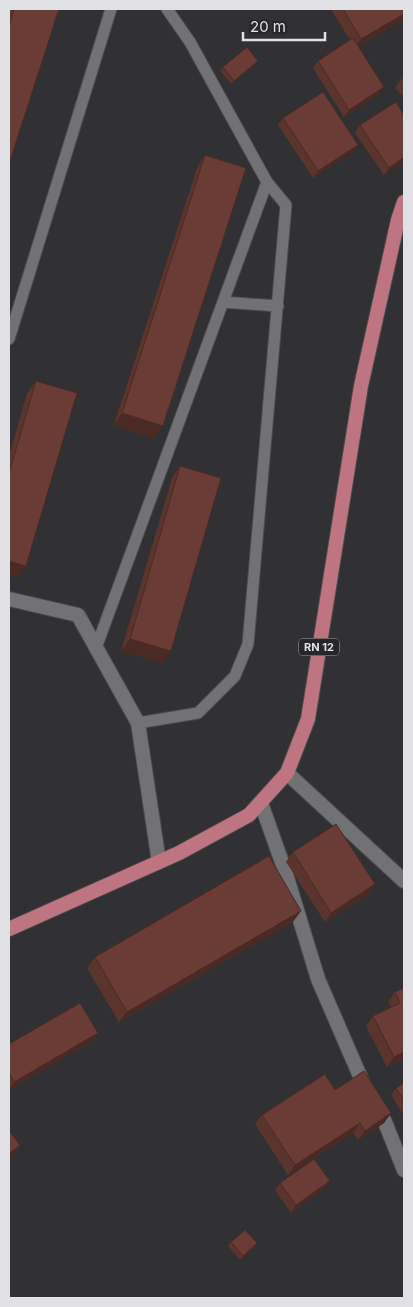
<svg xmlns="http://www.w3.org/2000/svg" width="413" height="1307" viewBox="0 0 413 1307" font-family="Inter,sans-serif">
  <rect width="100%" height="100%" fill="#313033"/>
  <g fill="none" stroke-linecap="round" stroke-linejoin="round">
    <g stroke="#4d4c4f" stroke-width="13">
      <path id="service" d="M 223,302 L 278,306
        M 9,339 L 111,9
        M 96,648 L 267,182 L 190,42 L 167,9
        M 138,723 L 198,713 L 235,676 L 248,644 L 286,205 L 267,182"/>
    </g>
    <g stroke="#4d4c4f" stroke-width="16">
      <path id="minor" d="M 9,599 L 78,615 L 138,723 L 159,862
        M 287,773 L 404,881
        M 261,803 L 285,871 L 318,979 L 366,1090 L 385,1122 L 404,1170"/>
    </g>
    <g stroke="#4d4c4f" stroke-width="16">
      <path id="primary" d="M 9,929 L 179,853 L 249,815 L 287,773 L 308,719 L 361,386 L 398,220 L 404,202"/>
    </g>
    <use href="#service" stroke="#727174" stroke-width="11"/>
    <use href="#minor" stroke="#727174" stroke-width="14"/>
    <use href="#primary" stroke="#be7581" stroke-width="14"/>
  </g>
  <path fill="#5c342e" d="M 10,9 L 59,9 L 9,164 L 9,12 Z
    M 331,9 L 404,9 L 404,19 L 358,46 L 379,94 L 344,117 L 313,68 L 318,61 L 350,40 Z
    M 258,61 L 255,65 L 231,84 L 220,71 L 223,67 Z
    M 404,76 L 404,97 L 395,88 Z
    M 404,115 L 404,161 L 384,175 L 355,133 L 360,125 Z
    M 283,118 L 353,152 L 313,178 L 278,125 Z
    M 205,155 L 154,438 L 114,425 L 197,168 Z
    M 36,381 L 18,578 L 9,576 L 9,456 L 27,393 Z
    M 180,466 L 171,651 L 162,663 L 121,651 L 172,478 Z
    M 293,852 L 375,884 L 369,894 L 325,922 L 286,862 Z
    M 293,922 L 119,1022 L 87,968 L 95,957 Z
    M 404,988 L 404,1058 L 387,1067 L 366,1026 L 373,1016 L 391,1007 L 388,1002 L 395,992 Z
    M 91,1042 L 9,1090 L 9,1044 Z
    M 404,1083 L 404,1116 L 391,1095 L 396,1088 Z
    M 335,1090 L 391,1113 L 384,1123 L 358,1140 L 353,1133 L 288,1175 L 255,1124 L 262,1115 Z
    M 330,1181 L 325,1188 L 291,1213 L 275,1190 L 280,1183 Z
    M 231,1242 L 257,1243 L 254,1247 L 240,1260 L 228,1246 Z"/>
  <path fill="#4b2a26" d="M 404,14 L 404,19 L 354,48 L 361,39 Z
    M 258,61 L 255,65 L 231,84 L 234,81 Z
    M 384,87 L 379,94 L 344,117 L 349,110 Z
    M 358,145 L 353,152 L 313,178 L 318,171 Z
    M 404,157 L 404,161 L 384,175 L 389,168 Z
    M 122,413 L 163,426 L 154,438 L 114,425 Z
    M 9,561 L 26,566 L 18,578 L 9,576 Z
    M 130,639 L 171,651 L 162,663 L 121,651 Z
    M 375,884 L 369,894 L 325,922 L 331,913 Z
    M 301,911 L 293,922 L 119,1022 L 127,1012 Z
    M 98,1033 L 91,1042 L 9,1090 L 14,1082 Z
    M 404,1052 L 404,1058 L 387,1067 L 394,1057 Z
    M 391,1113 L 384,1123 L 358,1140 L 365,1131 Z
    M 360,1123 L 353,1133 L 288,1175 L 295,1165 Z
    M 20,1145 L 14,1154 L 9,1158 L 9,1154 Z
    M 330,1181 L 325,1188 L 291,1213 L 296,1205 Z
    M 257,1243 L 254,1247 L 240,1260 L 243,1256 Z"/>
  <path fill="#6b3c36" stroke="#4b2a26" d="M 14,9 L 59,9 L 9,164 L 9,26 Z
    M 343,9 L 404,9 L 404,14 L 361,39 Z
    M 353,38 L 384,87 L 349,110 L 318,61 Z
    M 247,47 L 258,61 L 234,81 L 223,67 Z
    M 323,92 L 358,145 L 318,171 L 283,118 Z
    M 396,102 L 404,115 L 404,157 L 389,168 L 360,125 Z
    M 205,155 L 246,168 L 163,426 L 122,413 Z
    M 36,381 L 77,393 L 26,566 L 9,561 L 9,473 Z
    M 180,466 L 221,478 L 171,651 L 130,639 Z
    M 336,824 L 375,884 L 331,913 L 293,852 Z
    M 269,856 L 301,911 L 127,1012 L 95,957 Z
    M 404,988 L 404,1052 L 394,1057 L 373,1016 L 400,1003 L 395,992 Z
    M 80,1003 L 98,1033 L 14,1082 L 9,1072 L 9,1044 Z
    M 364,1071 L 391,1113 L 365,1131 L 360,1123 L 295,1165 L 262,1115 L 325,1074 L 335,1090 Z
    M 404,1083 L 404,1100 L 396,1088 Z
    M 9,1131 L 20,1145 L 9,1154 Z
    M 314,1159 L 330,1181 L 296,1205 L 280,1183 Z
    M 245,1230 L 257,1243 L 243,1256 L 231,1242 Z"/>
  <g text-anchor="middle" dominant-baseline="central" stroke-width="4" stroke-linejoin="round" paint-order="stroke">
    <rect fill="#272629" stroke="#a9a8aa" stroke-width="1" x="299" y="638.5" width="40" height="17" rx="4"/>
    <g font-size="11" font-weight="bold" fill="#e1e0e2">
      <text x="319" y="647">RN 12</text>
    </g>
  </g>
  <rect width="413" height="1307" fill="none" stroke="#e1e0e2" stroke-width="20"/>
  <path d="M243 32v8h82v-8" fill="none" stroke="#e1e0e2" stroke-width="2.5"/>
  <text x="250" y="32" font-size="15" fill="#e1e0e2" stroke="#272629" stroke-width="4" paint-order="stroke">20 m</text>
</svg>
